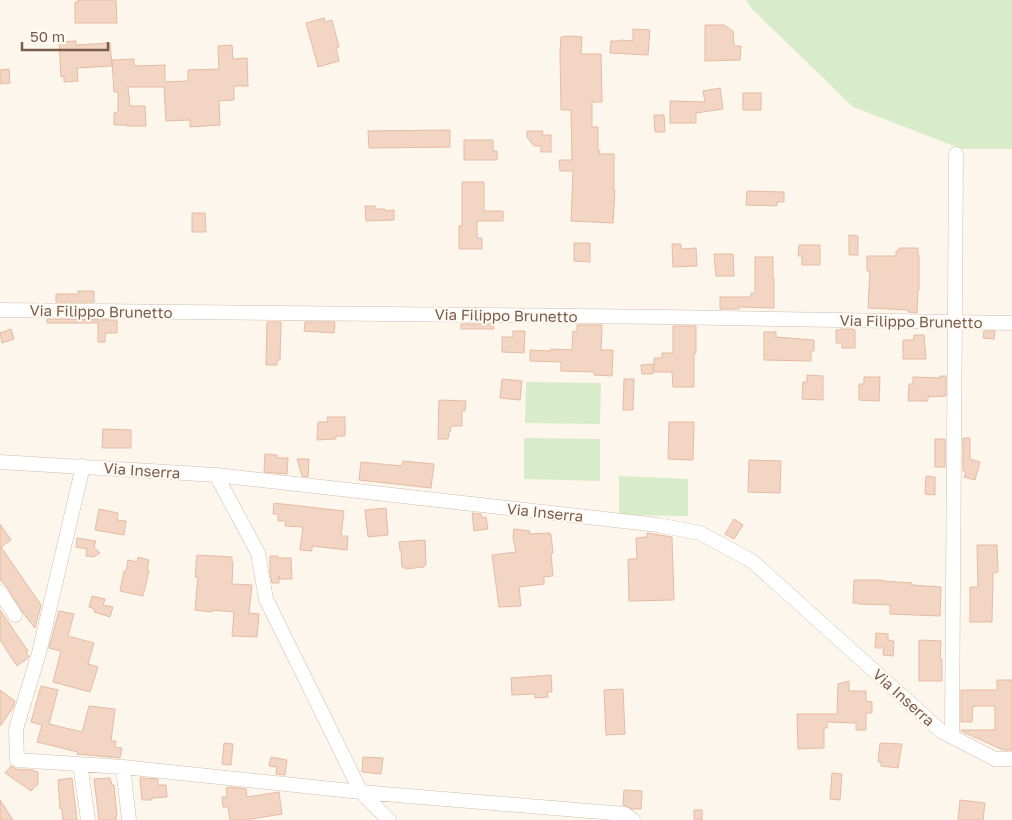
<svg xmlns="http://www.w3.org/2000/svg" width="1012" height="820" viewBox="0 0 1012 820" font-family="'Golos Text',sans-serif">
  <rect width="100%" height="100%" fill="#fdf6ec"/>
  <path fill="#d8ecc9" d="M 746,0 L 1012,0 L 1012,149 L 962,149 L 853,107 L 750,7 Z
    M 526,382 L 601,383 L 600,424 L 525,423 Z
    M 524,438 L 600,439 L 600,481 L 524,479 Z
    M 619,476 L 688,479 L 688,516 L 619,515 Z"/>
  <path fill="#f3d5c3" stroke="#e6bba3" d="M 78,0 L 116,0 L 117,23 L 75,23 L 75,2 L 78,2 Z
    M 324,18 L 325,22 L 332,20 L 339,47 L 336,48 L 339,61 L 318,67 L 306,23 Z
    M 705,25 L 724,25 L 733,31 L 734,46 L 741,46 L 740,60 L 705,61 Z
    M 633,29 L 650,30 L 648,55 L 610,53 L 611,41 L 619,41 L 620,40 L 633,41 Z
    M 570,36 L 582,37 L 581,54 L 601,54 L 602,102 L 592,102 L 592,127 L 598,127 L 598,151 L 600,151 L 599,154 L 614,154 L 614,190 L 615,190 L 613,223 L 571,221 L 573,171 L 560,171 L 559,160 L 572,160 L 571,110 L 561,110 L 560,53 L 561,37 Z
    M 76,41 L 76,45 L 110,43 L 112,66 L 77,68 L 78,81 L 64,82 L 64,76 L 61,77 L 59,42 Z
    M 232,45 L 233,59 L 247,58 L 248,86 L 234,86 L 234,100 L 219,101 L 220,125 L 190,127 L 190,120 L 166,121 L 164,87 L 128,87 L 130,106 L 145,106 L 146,126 L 127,126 L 127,125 L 114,125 L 114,113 L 118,112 L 118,92 L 114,92 L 112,60 L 134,59 L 134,66 L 165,65 L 165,82 L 188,81 L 188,70 L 219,69 L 218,46 Z
    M 9,69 L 10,83 L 0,84 L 0,70 Z
    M 720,88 L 723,109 L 696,113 L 696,123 L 670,123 L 670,101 L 705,102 L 703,91 Z
    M 743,93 L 761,93 L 761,110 L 743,110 Z
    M 654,115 L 664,115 L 665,132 L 655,132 Z
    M 450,130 L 450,147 L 369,148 L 368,131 Z
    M 527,131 L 543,131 L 542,135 L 551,135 L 551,152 L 541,152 L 541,146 L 534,146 L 527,137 Z
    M 464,140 L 493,140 L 493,151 L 497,151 L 497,160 L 464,160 Z
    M 462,182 L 484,182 L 484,211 L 503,211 L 503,221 L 477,221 L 477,238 L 482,238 L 482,249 L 459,249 L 459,226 L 462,226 Z
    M 747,191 L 784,192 L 784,202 L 777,202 L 777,206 L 746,205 Z
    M 365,206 L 375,206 L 375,209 L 385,209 L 385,211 L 394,210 L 394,220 L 366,221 Z
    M 192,213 L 205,213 L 206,232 L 192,232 Z
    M 849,235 L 858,236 L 858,255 L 849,255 Z
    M 574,243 L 590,243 L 590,262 L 574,261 Z
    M 672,244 L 681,244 L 681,249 L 696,248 L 697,266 L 673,267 Z
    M 799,245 L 820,245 L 820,265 L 802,265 L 802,256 L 798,256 Z
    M 899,248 L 918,248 L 918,255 L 919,255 L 919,290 L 918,290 L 917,313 L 908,312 L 908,310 L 868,308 L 870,271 L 867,271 L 867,256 L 896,256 L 896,251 L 899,251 Z
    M 714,254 L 733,254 L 734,276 L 716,276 Z
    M 755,257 L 773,257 L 773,279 L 774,279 L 774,308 L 739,307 L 739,309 L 720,309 L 720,297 L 751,297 L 751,293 L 755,293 Z
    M 78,291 L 94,291 L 94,302 L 56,302 L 56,294 L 78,294 Z
    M 47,319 L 117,320 L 117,333 L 107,333 L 105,334 L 105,342 L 98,342 L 98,323 L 47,323 Z
    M 267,322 L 281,322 L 280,360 L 277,360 L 277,365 L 266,365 Z
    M 305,322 L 335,322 L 334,333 L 304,331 Z
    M 461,324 L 492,324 L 494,329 L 461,329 Z
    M 577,325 L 602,325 L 601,350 L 613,350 L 612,376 L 594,375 L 594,372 L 561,371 L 561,362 L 530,361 L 530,350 L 551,351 L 551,349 L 572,350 L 573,331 L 577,332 Z
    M 673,326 L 696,326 L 696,353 L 694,353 L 694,387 L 673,387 L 672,372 L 654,372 L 654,358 L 662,358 L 662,353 L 673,353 Z
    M 11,329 L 14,339 L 2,343 L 0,333 Z
    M 840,329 L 853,329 L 853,330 L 855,330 L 855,348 L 842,348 L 842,343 L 836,343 L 836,330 L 840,330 Z
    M 513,331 L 525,331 L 524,353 L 502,352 L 502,337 L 513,337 Z
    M 984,331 L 995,331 L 994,339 L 983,338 Z
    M 764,332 L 776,332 L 776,337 L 814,340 L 814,351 L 811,351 L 811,361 L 764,360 Z
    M 914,335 L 924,335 L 926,359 L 903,359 L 903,340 L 914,340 Z
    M 653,364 L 653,374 L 642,374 L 641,365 Z
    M 807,375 L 823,376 L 823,400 L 802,399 L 803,382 L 807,382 Z
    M 940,376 L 946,376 L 946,396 L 928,397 L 928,401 L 908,401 L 909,384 L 913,384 L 913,377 L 940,378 Z
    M 864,377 L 880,377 L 879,401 L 859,400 L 859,384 L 864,384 Z
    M 502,379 L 522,381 L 520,400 L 500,398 Z
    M 624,379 L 634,379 L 633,410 L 623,410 Z
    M 439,400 L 466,401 L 465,411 L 462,411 L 462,426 L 451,426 L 450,432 L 449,432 L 448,439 L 438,439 Z
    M 327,417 L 345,417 L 345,436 L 336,436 L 336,439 L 317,440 L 318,422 L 328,422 Z
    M 669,422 L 694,422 L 693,460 L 668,459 Z
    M 103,429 L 131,430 L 131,448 L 102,448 Z
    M 963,438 L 970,438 L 970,459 L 980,462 L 975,480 L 964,477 L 966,472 L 963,471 Z
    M 935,439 L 945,439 L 945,467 L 935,467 Z
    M 265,454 L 277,455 L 277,458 L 288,458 L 287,474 L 264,472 Z
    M 297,459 L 309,459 L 308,477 L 302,476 Z
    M 749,460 L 781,461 L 780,493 L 748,492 Z
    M 403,461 L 434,464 L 431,488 L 359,480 L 361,462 L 402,466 Z
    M 926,476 L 935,477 L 935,495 L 925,494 Z
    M 274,503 L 344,511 L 341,536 L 348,536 L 347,550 L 312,546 L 312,551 L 300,550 L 303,527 L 285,526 L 286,521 L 278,521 L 278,514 L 273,514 Z
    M 386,508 L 388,535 L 368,537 L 365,510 Z
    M 99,509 L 118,513 L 117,520 L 126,521 L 124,535 L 95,530 Z
    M 472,513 L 481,514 L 482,518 L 486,517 L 488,529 L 474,531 Z
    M 734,519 L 743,525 L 734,539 L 725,534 Z
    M 0,524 L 11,540 L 1,547 L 41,605 L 35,628 L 23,613 L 7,587 L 0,580 Z
    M 514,529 L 530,531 L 529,534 L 550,533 L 550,535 L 551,535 L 553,553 L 551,554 L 553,576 L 544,577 L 544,584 L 519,587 L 521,606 L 499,607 L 492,555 L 516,552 L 513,537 Z
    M 647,533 L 672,537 L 674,600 L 629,601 L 628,559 L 637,559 L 636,538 L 647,537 Z
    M 77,538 L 96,541 L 94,547 L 100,553 L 93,557 L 86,556 L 87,549 L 76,547 Z
    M 425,540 L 426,565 L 424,565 L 424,567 L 405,569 L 405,567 L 402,567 L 401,551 L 400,551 L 399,542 Z
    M 977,545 L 997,545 L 998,572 L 993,573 L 992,622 L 970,622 L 970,587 L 978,587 Z
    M 197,555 L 232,557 L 232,562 L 233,562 L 232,584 L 252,585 L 249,613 L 259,614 L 257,637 L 232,636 L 234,612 L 212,610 L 212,612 L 195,610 L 198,577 L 195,577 Z
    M 270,556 L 278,556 L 278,558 L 291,558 L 292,579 L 279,579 L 279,576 L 279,583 L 272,583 L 270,572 Z
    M 138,557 L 149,560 L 147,570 L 149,571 L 143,596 L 120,591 L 124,571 L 126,571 L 128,560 L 137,562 Z
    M 854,580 L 882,580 L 882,581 L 912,583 L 912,585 L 941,587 L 940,616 L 890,614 L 890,605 L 858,604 L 858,603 L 853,603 Z
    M 92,596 L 105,599 L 103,605 L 113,607 L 110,617 L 94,612 L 95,609 L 89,607 Z
    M 0,610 L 28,651 L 26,652 L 29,657 L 28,658 L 17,666 L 0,640 Z
    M 59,611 L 74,614 L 68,636 L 94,643 L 88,664 L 98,667 L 90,692 L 53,682 L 61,651 L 49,648 Z
    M 876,633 L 888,634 L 888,640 L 894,641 L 893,656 L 883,655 L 884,648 L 875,648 Z
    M 919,640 L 941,641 L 940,659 L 942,659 L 942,681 L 919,681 Z
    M 551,675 L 552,692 L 547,692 L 548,697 L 535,698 L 535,694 L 512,695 L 511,678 Z
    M 997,680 L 1012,680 L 1012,750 L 1003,750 L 961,731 L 961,730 L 995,730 L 995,706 L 973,706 L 972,722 L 961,722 L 961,690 L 997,690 Z
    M 849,681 L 849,691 L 866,691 L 866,701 L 872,702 L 872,713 L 866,713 L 866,730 L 856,730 L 856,723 L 827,722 L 827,728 L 824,728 L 824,748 L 798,749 L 797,714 L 837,714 L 838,684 Z
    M 41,686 L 58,690 L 49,724 L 82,732 L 89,706 L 115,709 L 111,741 L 116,741 L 115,747 L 122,748 L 120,758 L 77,754 L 78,752 L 37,742 L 42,725 L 31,722 Z
    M 623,689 L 625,734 L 606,735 L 604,690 Z
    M 0,690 L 15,701 L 13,708 L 0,726 Z
    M 224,743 L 233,744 L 231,765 L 222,764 Z
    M 880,743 L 902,744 L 898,768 L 881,766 L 881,762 L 878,762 Z
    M 271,757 L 287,760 L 285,775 L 276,774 L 277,767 L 269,766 Z
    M 363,757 L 383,758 L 381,774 L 362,772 Z
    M 11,766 L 16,769 L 32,770 L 38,772 L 38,784 L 31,791 L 5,773 Z
    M 832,773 L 842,774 L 840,800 L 830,799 Z
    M 72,778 L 77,820 L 63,820 L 62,809 L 60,809 L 58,780 Z
    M 110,778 L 112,785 L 114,785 L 117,816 L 116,816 L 116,820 L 99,820 L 94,779 Z
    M 140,778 L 158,779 L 158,785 L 166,785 L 167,797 L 152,798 L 152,800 L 142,800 Z
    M 230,787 L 246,789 L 247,797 L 279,792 L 282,814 L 245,820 L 230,820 L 228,807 L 223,807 L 222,797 L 227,797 L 226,788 Z
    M 624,790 L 642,791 L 641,809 L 632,809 L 623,805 Z
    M 0,800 L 13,820 L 0,820 Z
    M 960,800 L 985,803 L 983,820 L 958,820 Z
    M 694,810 L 702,810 L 702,820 L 694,820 Z"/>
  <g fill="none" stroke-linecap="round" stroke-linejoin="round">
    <g stroke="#d1beb0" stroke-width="15">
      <path id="minor" d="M 0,310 L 668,317 L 1012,323
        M 0,462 L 216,475 L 658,525 L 700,533 L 752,561 L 941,731 L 995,759 L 1012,759
        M 83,466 L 39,653 L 16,729 L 17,760 L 123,767 L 361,792 L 625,814 L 633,820
        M 216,475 L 258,553 L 266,599 L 361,792 L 389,820
        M 0,592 L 15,615
        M 952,736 L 956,154
        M 80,764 L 88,820
        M 123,767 L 129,820"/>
    </g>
    <use href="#minor" stroke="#fff" stroke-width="14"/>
  </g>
  <g text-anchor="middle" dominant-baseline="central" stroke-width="4" stroke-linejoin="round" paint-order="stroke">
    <g font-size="15" fill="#7a5c4d" stroke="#fffaf3">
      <text transform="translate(101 311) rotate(1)">Via Filippo Brunetto</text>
      <text transform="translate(506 315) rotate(1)">Via Filippo Brunetto</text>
      <text transform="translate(911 321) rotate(1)">Via Filippo Brunetto</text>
      <text transform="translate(142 470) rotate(4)">Via Inserra</text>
      <text transform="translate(545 512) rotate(6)">Via Inserra</text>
      <text transform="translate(904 697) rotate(42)">Via Inserra</text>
    </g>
  </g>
  <path d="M22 42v8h86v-8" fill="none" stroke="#7a5c4d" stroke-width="2.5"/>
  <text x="30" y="42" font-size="15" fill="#7a5c4d" stroke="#fffaf3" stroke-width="4" paint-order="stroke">50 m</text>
</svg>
